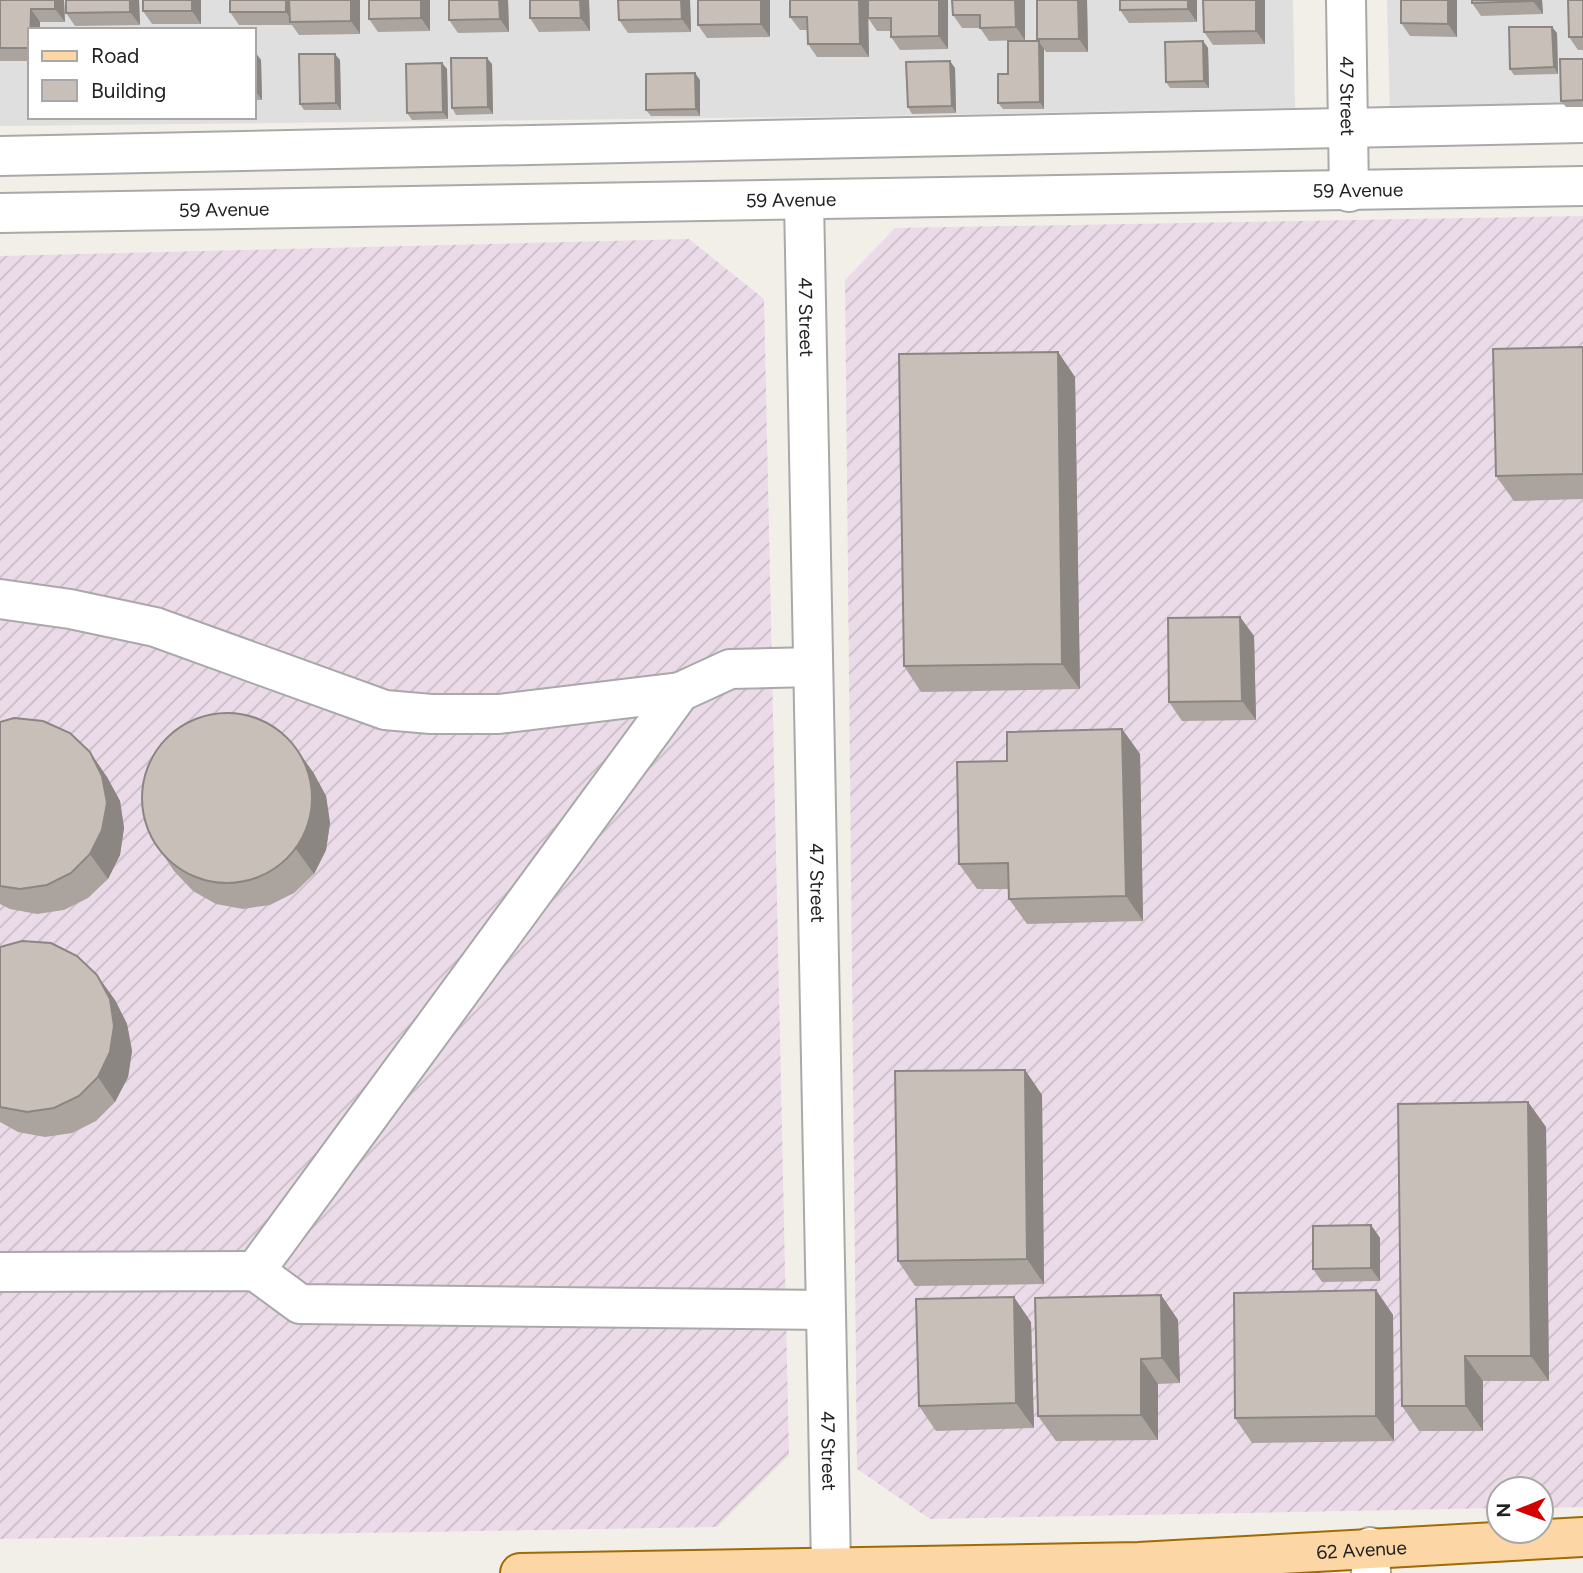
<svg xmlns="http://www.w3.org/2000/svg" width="1583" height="1573" viewBox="0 0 1583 1573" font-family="Figtree,sans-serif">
  <defs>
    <pattern id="industrial-furrows" width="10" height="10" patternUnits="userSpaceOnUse" patternTransform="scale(1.75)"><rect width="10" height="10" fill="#ebdbe8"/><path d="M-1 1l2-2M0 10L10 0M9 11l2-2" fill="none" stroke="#c9bcc7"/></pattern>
  </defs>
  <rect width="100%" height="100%" fill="#f2efe9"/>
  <path fill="#e0dfdf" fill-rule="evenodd" d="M 0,0 L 1293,0 L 1295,108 L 818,117 L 0,126 ZM 30,30 L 254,30 L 254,117 L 30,117 Z
    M 1387,0 L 1583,0 L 1583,113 L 1390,115 Z"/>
  <path fill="url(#industrial-furrows)" d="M 1583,216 L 1583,1507 L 1541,1508 L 1541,1489 L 1499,1489 L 1499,1508 L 930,1519 L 857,1469 L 845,280 L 895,228 Z
    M 689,239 L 764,299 L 789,1455 L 717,1527 L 0,1539 L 0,256 Z"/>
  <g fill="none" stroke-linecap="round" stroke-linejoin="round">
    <g stroke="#a9a9a9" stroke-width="42">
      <g id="minor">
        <path id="s1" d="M 1346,0 L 1349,192"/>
        <path d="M 0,156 L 1583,123"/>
        <path id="s2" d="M 804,201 L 831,1566"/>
        <path id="s3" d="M 0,213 L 1583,186"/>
        <path d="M 0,599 L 70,609 L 155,627 L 385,710 L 431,714 L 499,714 L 680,692"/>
        <path d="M 255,1271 L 680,692 L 730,669 L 813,667"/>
        <path d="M 0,1272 L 255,1271 L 300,1304 L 825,1310"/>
        <path d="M 1370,1547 L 1371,1573"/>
      </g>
    </g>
    <g stroke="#a06b00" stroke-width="42">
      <g id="major">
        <path id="s4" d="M 520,1573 L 1139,1562 L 1583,1537"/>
      </g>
    </g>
    <use href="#minor" stroke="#fff" stroke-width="38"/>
    <use href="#major" stroke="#fcd6a4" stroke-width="38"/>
  </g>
  <path fill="#aba49e" d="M 0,0 L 64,0 L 65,22 L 40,22 L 30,30 L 30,61 L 0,61 Z
    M 66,0 L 139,0 L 140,25 L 75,26 L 66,13 Z
    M 143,0 L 201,0 L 201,24 L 152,24 L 143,11 Z
    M 230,0 L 360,0 L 360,34 L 299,35 L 292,25 L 239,25 L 230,12 Z
    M 369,0 L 430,0 L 430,31 L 378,32 L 369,19 Z
    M 508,0 L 509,32 L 458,33 L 449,20 Z
    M 589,0 L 590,31 L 539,32 L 530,18 Z
    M 690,0 L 691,32 L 628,33 L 619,20 Z
    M 698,0 L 770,0 L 770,37 L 707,38 L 698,25 Z
    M 790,0 L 948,0 L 948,49 L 900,50 L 891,37 L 891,31 L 877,31 L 868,18 L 869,57 L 817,57 L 808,44 L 808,30 L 800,30 L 790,17 Z
    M 952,0 L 1025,0 L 1025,40 L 989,41 L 980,28 L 962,28 L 953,15 Z
    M 1087,0 L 1088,52 L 1046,52 L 1044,49 L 1044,109 L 1003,109 L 998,103 L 1008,74 L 1038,41 L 1037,39 Z
    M 1120,0 L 1197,0 L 1197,22 L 1129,23 L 1120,10 Z
    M 1203,0 L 1265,0 L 1265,44 L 1213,45 L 1204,32 Z
    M 1401,0 L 1457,0 L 1457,37 L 1410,36 L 1401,23 Z
    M 1542,0 L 1543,14 L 1481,16 L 1472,3 Z
    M 1583,0 L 1583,50 L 1578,50 L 1569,37 Z
    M 1557,33 L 1558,74 L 1514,75 L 1510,69 Z
    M 1203,41 L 1208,48 L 1209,88 L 1170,88 L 1166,82 Z
    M 254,53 L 261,60 L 262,100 L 254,100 Z
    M 1583,59 L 1583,107 L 1566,107 L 1561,101 Z
    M 340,60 L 341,110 L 304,110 L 300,104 Z
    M 442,63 L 447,69 L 448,119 L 412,120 L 407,113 Z
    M 492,64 L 493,114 L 456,115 L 452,108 Z
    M 955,68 L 956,113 L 912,114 L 908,107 Z
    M 700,80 L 700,116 L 651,116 L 646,110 Z
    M 1583,347 L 1583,499 L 1514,501 L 1496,476 Z
    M 1058,352 L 1075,377 L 1080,689 L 921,692 L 904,666 Z
    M 1240,617 L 1254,636 L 1256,720 L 1182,721 L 1169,702 Z
    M 0,722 L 107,777 L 120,801 L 124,828 L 120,855 L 108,879 L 88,898 L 64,910 L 37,914 L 10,909 L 0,904 Z
    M 1122,729 L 1140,754 L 1143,921 L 1027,924 L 1009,899 L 1009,889 L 977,889 L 959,864 L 1007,761 Z
    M 313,772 L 326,796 L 330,823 L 326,850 L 314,874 L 294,893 L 270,905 L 243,909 L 216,904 L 193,891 L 174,871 L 157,846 Z
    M 0,947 L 115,1000 L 127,1024 L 132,1051 L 128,1077 L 115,1102 L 96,1121 L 72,1133 L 45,1137 L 18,1132 L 0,1122 Z
    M 1025,1070 L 1042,1095 L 1044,1284 L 915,1286 L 898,1261 Z
    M 1528,1102 L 1546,1127 L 1549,1381 L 1483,1381 L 1483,1431 L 1419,1431 L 1402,1406 Z
    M 1371,1225 L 1380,1238 L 1380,1281 L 1322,1282 L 1313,1269 Z
    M 1376,1290 L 1393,1315 L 1394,1441 L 1252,1443 L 1235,1418 Z
    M 1161,1295 L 1178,1320 L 1180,1383 L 1158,1384 L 1158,1440 L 1056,1441 L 1038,1416 Z
    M 1031,1322 L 1034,1428 L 936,1431 L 919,1406 Z"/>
  <path fill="#8b8681" d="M 55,0 L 64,0 L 65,22 L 55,9 Z
    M 130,0 L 139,0 L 140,25 L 130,12 Z
    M 192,0 L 201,0 L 201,24 L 192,11 Z
    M 286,0 L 295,0 L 293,22 L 286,12 Z
    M 351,0 L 360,0 L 360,34 L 351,21 Z
    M 421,0 L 430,0 L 430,31 L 421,18 Z
    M 499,0 L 508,0 L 509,32 L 500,19 Z
    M 580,0 L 589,0 L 590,31 L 581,18 Z
    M 681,0 L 690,0 L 691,32 L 682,19 Z
    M 761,0 L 770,0 L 770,37 L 761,24 Z
    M 859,0 L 868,0 L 869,57 L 860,44 Z
    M 939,0 L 948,0 L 948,49 L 939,36 Z
    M 1015,0 L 1025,0 L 1025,40 L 1016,27 Z
    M 1078,0 L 1087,0 L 1088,52 L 1079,39 Z
    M 1188,0 L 1197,0 L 1197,22 L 1188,9 Z
    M 1256,0 L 1265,0 L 1265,44 L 1256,31 Z
    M 1448,0 L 1457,0 L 1457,37 L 1448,24 Z
    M 1533,0 L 1542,0 L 1543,14 L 1533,1 Z
    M 31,9 L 40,22 L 40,30 L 31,30 Z
    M 1552,27 L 1557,33 L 1558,74 L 1554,67 Z
    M 1203,41 L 1208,48 L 1209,88 L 1204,81 Z
    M 1039,42 L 1044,49 L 1044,109 L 1040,102 Z
    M 256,53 L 261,60 L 262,100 L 257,93 Z
    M 335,54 L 340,60 L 341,110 L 336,103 Z
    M 487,58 L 492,64 L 493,114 L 488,107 Z
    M 950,61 L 955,68 L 956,113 L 952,106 Z
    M 442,63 L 447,69 L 448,119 L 443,112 Z
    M 695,73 L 700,80 L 700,116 L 696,109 Z
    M 1058,352 L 1075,377 L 1080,689 L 1062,664 Z
    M 1240,617 L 1254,636 L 1256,720 L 1242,701 Z
    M 1122,729 L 1140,754 L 1143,921 L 1126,896 Z
    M 295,747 L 313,772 L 326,796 L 330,823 L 326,850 L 314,874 L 296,849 Z
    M 90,752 L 107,777 L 120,801 L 124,828 L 120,855 L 108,879 L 90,854 Z
    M 97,975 L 115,1000 L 127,1024 L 132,1051 L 128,1077 L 115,1102 L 98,1077 Z
    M 1025,1070 L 1042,1095 L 1044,1284 L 1027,1259 Z
    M 1528,1102 L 1546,1127 L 1549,1381 L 1531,1356 Z
    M 1371,1225 L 1380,1238 L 1380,1281 L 1371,1268 Z
    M 1376,1290 L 1393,1315 L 1394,1441 L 1376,1416 Z
    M 1161,1295 L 1178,1320 L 1180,1383 L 1162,1358 Z
    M 1014,1297 L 1031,1322 L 1034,1428 L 1016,1403 Z
    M 1465,1356 L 1483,1381 L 1483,1431 L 1466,1406 Z
    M 1141,1359 L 1158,1384 L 1158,1440 L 1141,1415 Z"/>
  <path fill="#c7bfb8" stroke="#8b8681" stroke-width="2" d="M 0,0 L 55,0 L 55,9 L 31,9 L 30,48 L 0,48 Z
    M 66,0 L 130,0 L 130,12 L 66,13 Z
    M 143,0 L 192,0 L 192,11 L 143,11 Z
    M 230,0 L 286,0 L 286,12 L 230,12 Z
    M 289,0 L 351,0 L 351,21 L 290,22 Z
    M 369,0 L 421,0 L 421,18 L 369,19 Z
    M 449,0 L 499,0 L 500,19 L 449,20 Z
    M 530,0 L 580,0 L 581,18 L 530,18 Z
    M 618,0 L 681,0 L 682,19 L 619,20 Z
    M 698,0 L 761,0 L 761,24 L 698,25 Z
    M 790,0 L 859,0 L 860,44 L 808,44 L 807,17 L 790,17 Z
    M 868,0 L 939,0 L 939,36 L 891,37 L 891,18 L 868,18 Z
    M 952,0 L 1015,0 L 1016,27 L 980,28 L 980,15 L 953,15 Z
    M 1037,0 L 1078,0 L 1079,39 L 1037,39 Z
    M 1120,0 L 1188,0 L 1188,9 L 1120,10 Z
    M 1203,0 L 1256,0 L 1256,31 L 1204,32 Z
    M 1401,0 L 1448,0 L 1448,24 L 1401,23 Z
    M 1472,0 L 1533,0 L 1533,1 L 1472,3 Z
    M 1568,0 L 1583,0 L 1583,37 L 1569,37 Z
    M 1509,27 L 1552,27 L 1554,67 L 1510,69 Z
    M 1008,41 L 1039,41 L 1040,102 L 998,103 L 998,74 L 1008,74 Z
    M 1203,41 L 1204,81 L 1166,82 L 1165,42 Z
    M 254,53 L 256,53 L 257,93 L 254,93 Z
    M 299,54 L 335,54 L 336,103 L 300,104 Z
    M 451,58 L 487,58 L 488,107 L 452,108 Z
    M 1560,59 L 1583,59 L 1583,100 L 1561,101 Z
    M 950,61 L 952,106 L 908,107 L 906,62 Z
    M 442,63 L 443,112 L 407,113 L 406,64 Z
    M 695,73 L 696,109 L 646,110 L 646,74 Z
    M 1583,347 L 1583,474 L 1496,476 L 1493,349 Z
    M 1058,352 L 1062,664 L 904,666 L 899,354 Z
    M 1240,617 L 1242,701 L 1169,702 L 1168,618 Z
    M142 798a85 85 0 1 1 170 0a85 85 0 1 1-170 0Z
    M 14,718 L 43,721 L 70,733 L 90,752 L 102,776 L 107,803 L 102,830 L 90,854 L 71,873 L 47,885 L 20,889 L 0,886 L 0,722 Z
    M 1122,729 L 1126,896 L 1009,899 L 1008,863 L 959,864 L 957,762 L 1007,761 L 1007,732 Z
    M 22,941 L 51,943 L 77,956 L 97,975 L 110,999 L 114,1026 L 110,1052 L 98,1077 L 79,1096 L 54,1108 L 27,1112 L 0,1107 L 0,947 Z
    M 1025,1070 L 1027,1259 L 898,1261 L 895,1071 Z
    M 1528,1102 L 1531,1356 L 1465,1356 L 1466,1406 L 1402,1406 L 1398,1104 Z
    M 1371,1225 L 1371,1268 L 1313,1269 L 1313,1226 Z
    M 1376,1290 L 1376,1416 L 1235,1418 L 1234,1293 Z
    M 1161,1295 L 1162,1358 L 1141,1359 L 1141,1415 L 1038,1416 L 1035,1298 Z
    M 1014,1297 L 1016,1403 L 919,1406 L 916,1299 Z"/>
  <g text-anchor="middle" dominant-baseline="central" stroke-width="5" stroke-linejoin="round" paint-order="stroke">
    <g font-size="19" fill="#222" stroke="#fff">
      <text stroke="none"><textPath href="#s1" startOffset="96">47 Street</textPath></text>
      <text stroke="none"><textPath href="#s3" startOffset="1358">59 Avenue</textPath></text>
      <text stroke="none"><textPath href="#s3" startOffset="791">59 Avenue</textPath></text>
      <text stroke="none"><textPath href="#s3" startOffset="224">59 Avenue</textPath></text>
      <text stroke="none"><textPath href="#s2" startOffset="116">47 Street</textPath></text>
      <text stroke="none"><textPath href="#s2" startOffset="682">47 Street</textPath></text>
      <text stroke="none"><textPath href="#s2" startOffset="1250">47 Street</textPath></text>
      <text stroke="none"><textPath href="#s4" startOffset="842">62 Avenue</textPath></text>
    </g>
  </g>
  <rect x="28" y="28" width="228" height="91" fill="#ffffff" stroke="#a7a7a7" stroke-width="2"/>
  <rect x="42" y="51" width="35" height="10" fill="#fcd6a4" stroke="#a7a7a7" stroke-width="2"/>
  <text x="91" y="63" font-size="21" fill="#222222">Road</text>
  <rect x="42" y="80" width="35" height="21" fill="#c7bfb8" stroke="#a7a7a7" stroke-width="2"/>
  <text x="91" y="98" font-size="21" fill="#222222">Building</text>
  <g transform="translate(1520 1510) rotate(269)"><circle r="33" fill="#ffffff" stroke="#a7a7a7" stroke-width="2"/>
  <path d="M0-5L12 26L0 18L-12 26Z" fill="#d40000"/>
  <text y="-10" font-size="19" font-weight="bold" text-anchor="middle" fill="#222222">N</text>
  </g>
</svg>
